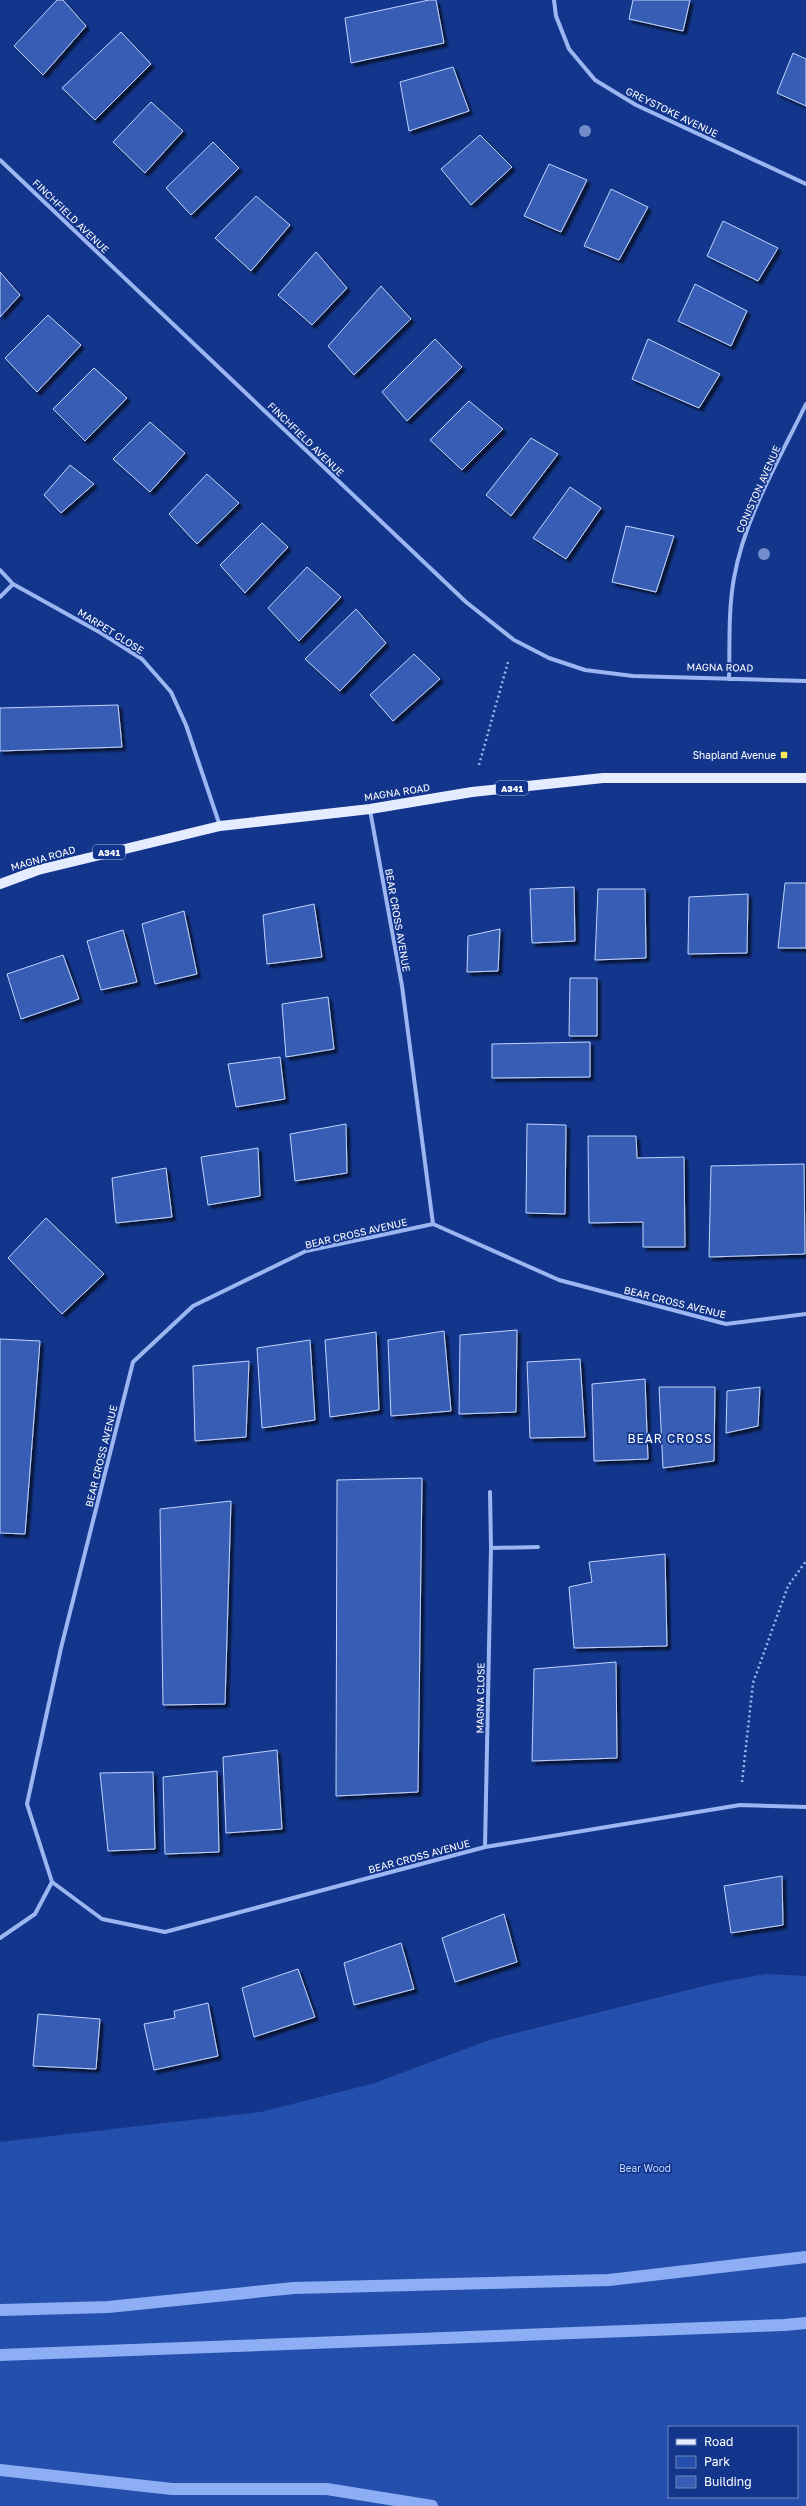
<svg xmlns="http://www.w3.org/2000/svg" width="806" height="2506" viewBox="0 0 806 2506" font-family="'Golos Text',sans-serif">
  <defs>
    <filter id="shadow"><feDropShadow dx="3.5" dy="3.5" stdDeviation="1" flood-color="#0009"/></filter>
  </defs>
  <rect width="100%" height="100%" fill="#13368c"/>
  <path fill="#254fac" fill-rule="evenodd" d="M 766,1974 L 806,1976 L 806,2506 L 0,2506 L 0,2142 L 261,2112 L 375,2083 L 492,2039 L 716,1983 ZM 669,2427 L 797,2427 L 797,2497 L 669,2497 Z"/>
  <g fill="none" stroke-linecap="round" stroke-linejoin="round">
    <path stroke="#8daef4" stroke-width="12" d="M 0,2310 L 108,2307 L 294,2288 L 609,2280 L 806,2257
      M 0,2355 L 784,2325 L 806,2323
      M 0,2470 L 172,2489 L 327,2489 L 432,2506"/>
  </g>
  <path fill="#375db4" stroke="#c2d4fc" filter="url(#shadow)" d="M 57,0 L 63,0 L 86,26 L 43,75 L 14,46 Z
    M 429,0 L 436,0 L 444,43 L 351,63 L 345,18 Z
    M 633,0 L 690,0 L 683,31 L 629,19 Z
    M 121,32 L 151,64 L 95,120 L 62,88 Z
    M 793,53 L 806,59 L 806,106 L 777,93 Z
    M 453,67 L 469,111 L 409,131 L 400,82 Z
    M 151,102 L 183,131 L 145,173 L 113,142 Z
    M 480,135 L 512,167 L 471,205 L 441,169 Z
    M 213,142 L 239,168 L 191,215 L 166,188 Z
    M 549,164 L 587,180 L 561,232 L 524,216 Z
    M 611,189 L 648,207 L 619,260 L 584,246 Z
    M 256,196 L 290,225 L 251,271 L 215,238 Z
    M 723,221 L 778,248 L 758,281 L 707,256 Z
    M 316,252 L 347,288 L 312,325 L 278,295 Z
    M 0,272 L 20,295 L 0,317 Z
    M 695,284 L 747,311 L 731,346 L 678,321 Z
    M 381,286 L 411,319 L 354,375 L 328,346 Z
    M 48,315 L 81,345 L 37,392 L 5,358 Z
    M 435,339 L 462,367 L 407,421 L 382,392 Z
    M 648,339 L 720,374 L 699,408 L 632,379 Z
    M 94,368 L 127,398 L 85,441 L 53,409 Z
    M 469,401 L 503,429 L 462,470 L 430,440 Z
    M 150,422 L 185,453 L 150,492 L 113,459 Z
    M 531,438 L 558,454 L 511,516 L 486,495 Z
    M 70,465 L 94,484 L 61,513 L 44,495 Z
    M 207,474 L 239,503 L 197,544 L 169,514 Z
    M 570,487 L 601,508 L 566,559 L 533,538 Z
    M 262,523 L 288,547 L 245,593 L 220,565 Z
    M 626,526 L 674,536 L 656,592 L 612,582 Z
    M 307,567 L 341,597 L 299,641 L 268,608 Z
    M 356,609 L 386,643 L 340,691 L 305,659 Z
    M 414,654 L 440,679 L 393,721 L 370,695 Z
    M 118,705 L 122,747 L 0,751 L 0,708 Z
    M 785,883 L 806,883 L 806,948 L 778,948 Z
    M 574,887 L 575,941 L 532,943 L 530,889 Z
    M 598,889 L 645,889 L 646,958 L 595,960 Z
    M 748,894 L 747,953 L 688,954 L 689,897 Z
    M 314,904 L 322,957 L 267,964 L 263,915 Z
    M 184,911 L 197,974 L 155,984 L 142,924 Z
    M 500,929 L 498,971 L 467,972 L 468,936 Z
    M 123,930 L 137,982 L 101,990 L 87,941 Z
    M 63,955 L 79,999 L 21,1019 L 7,974 Z
    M 570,978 L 597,978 L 597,1036 L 569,1036 Z
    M 328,997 L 334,1049 L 286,1057 L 282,1004 Z
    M 590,1042 L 590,1077 L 492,1078 L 492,1044 Z
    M 280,1057 L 285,1099 L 236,1107 L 228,1064 Z
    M 346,1124 L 347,1173 L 295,1181 L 290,1134 Z
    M 527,1124 L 566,1125 L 565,1214 L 526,1213 Z
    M 588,1136 L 636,1136 L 637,1158 L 684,1157 L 685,1247 L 643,1247 L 643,1222 L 589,1223 Z
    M 258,1148 L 260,1196 L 208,1205 L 201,1157 Z
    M 804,1164 L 805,1254 L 709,1257 L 711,1166 Z
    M 166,1168 L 172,1217 L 116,1223 L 112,1178 Z
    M 46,1218 L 104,1274 L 62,1314 L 8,1258 Z
    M 517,1330 L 516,1412 L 459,1414 L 460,1335 Z
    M 444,1331 L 451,1411 L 391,1416 L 388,1340 Z
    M 376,1332 L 379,1410 L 330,1417 L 325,1340 Z
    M 0,1339 L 40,1341 L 25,1534 L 0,1533 Z
    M 310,1340 L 315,1420 L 262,1428 L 257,1348 Z
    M 580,1359 L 585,1437 L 530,1438 L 527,1362 Z
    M 249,1361 L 246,1437 L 195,1441 L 193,1366 Z
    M 645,1379 L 648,1459 L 594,1461 L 592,1384 Z
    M 659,1387 L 715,1387 L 714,1461 L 663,1468 Z
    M 760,1387 L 758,1426 L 726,1433 L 727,1391 Z
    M 422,1478 L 418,1792 L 336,1796 L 337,1480 Z
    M 231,1501 L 225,1704 L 163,1705 L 160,1509 Z
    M 665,1554 L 667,1646 L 574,1648 L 569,1587 L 592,1582 L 589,1562 Z
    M 616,1662 L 617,1758 L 532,1761 L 534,1669 Z
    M 277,1750 L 282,1829 L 226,1833 L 223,1757 Z
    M 217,1771 L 219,1852 L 165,1854 L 163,1777 Z
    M 153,1772 L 155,1849 L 108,1851 L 100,1773 Z
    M 782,1876 L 783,1925 L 731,1933 L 724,1886 Z
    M 504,1914 L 517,1962 L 455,1982 L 442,1938 Z
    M 401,1943 L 414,1989 L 354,2005 L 344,1963 Z
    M 298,1969 L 315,2017 L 254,2037 L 242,1988 Z
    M 208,2003 L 218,2056 L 154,2070 L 144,2024 L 175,2018 L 174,2011 Z
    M 38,2014 L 100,2019 L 96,2069 L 33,2066 Z"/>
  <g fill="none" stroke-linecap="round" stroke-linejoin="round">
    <path stroke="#9cb6f1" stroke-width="2.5" stroke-dasharray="2 3" stroke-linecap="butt" d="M 479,765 L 508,662
      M 742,1782 L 753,1683 L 788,1586 L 806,1561"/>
    <path stroke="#9cb6f1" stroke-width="4" d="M 554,0 L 556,16 L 569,49 L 595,80 L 636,105 L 806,184
      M 0,160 L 466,602 L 514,640 L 549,658 L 585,670 L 633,676 L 806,681
      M 0,570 L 13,584 L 101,633 L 142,659 L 171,692 L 186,725 L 220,826
      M 0,597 L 13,584
      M 729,679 C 730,646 728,611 734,578 C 745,516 779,460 806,404
      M 370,810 L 402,986 L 433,1224
      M 806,1314 L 726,1324 L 559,1280 L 433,1224 L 306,1251 L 193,1306 L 133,1362 L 61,1648 L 27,1804 L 52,1882 L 102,1919 L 165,1932 L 485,1847 L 740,1805 L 806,1807
      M 491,1548 L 538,1547
      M 485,1847 L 491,1548 L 490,1492
      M 0,1938 L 35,1914 L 52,1882"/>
    <path stroke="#e5ecff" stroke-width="10" d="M 0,884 L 38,870 L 220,826 L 370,809 L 472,792 L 603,778 L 806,778"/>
  </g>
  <g fill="#738dca">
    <circle cx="585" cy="131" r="6"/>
    <circle cx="764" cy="554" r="6"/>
  </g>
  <rect fill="#ffe75b" stroke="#13368c" stroke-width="1.5" x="780" y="751" width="8" height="8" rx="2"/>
  <g text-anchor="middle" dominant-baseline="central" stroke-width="3.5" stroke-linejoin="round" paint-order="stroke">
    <g fill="#13368c" stroke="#b8c3dc" stroke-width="1">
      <rect x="496" y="781" width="32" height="14" rx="3"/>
      <rect x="93" y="845" width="32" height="14" rx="3"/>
    </g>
    <g font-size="9" font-weight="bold" fill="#fff">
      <text x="512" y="788">A341</text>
      <text x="109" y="852">A341</text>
    </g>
    <g font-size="10" fill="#fff" stroke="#13368c">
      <text transform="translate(672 112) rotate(26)">GREYSTOKE AVENUE</text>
      <text transform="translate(71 216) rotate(44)">FINCHFIELD AVENUE</text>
      <text transform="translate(306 439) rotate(44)">FINCHFIELD AVENUE</text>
      <text transform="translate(758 489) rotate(-66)">CONISTON AVENUE</text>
      <text transform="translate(111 631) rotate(32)">MARPET CLOSE</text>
      <text transform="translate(720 667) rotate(1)">MAGNA ROAD</text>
      <text transform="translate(397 792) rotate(-9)">MAGNA ROAD</text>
      <text transform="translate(43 858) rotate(-16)">MAGNA ROAD</text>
      <text transform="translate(398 920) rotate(80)">BEAR CROSS AVENUE</text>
      <text transform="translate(356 1233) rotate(-13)">BEAR CROSS AVENUE</text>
      <text transform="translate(675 1302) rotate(14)">BEAR CROSS AVENUE</text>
      <text transform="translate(101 1456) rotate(-76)">BEAR CROSS AVENUE</text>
      <text transform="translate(480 1698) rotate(-89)">MAGNA CLOSE</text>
      <text transform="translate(419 1856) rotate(-15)">BEAR CROSS AVENUE</text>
    </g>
    <g font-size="10" fill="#fff" stroke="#13368c" text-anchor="end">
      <text x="776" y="755">Shapland Avenue</text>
    </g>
    <g font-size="10" fill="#c2d4fc" stroke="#13368c">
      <text x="645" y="2168">Bear Wood</text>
    </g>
    <g font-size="12" letter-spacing="1" fill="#fff" stroke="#13368c">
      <text x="670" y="1438">BEAR CROSS</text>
    </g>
  </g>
  <rect x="668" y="2426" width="130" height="72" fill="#13368c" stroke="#7186ba"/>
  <rect x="676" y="2439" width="20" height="6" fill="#e5ecff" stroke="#7186ba"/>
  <text x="704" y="2446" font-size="12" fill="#ffffff">Road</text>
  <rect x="676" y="2456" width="20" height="12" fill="#254fac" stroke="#7186ba"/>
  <text x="704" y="2466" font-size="12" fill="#ffffff">Park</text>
  <rect x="676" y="2476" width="20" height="12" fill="#375db4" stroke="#7186ba"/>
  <text x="704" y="2486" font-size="12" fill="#ffffff">Building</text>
</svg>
